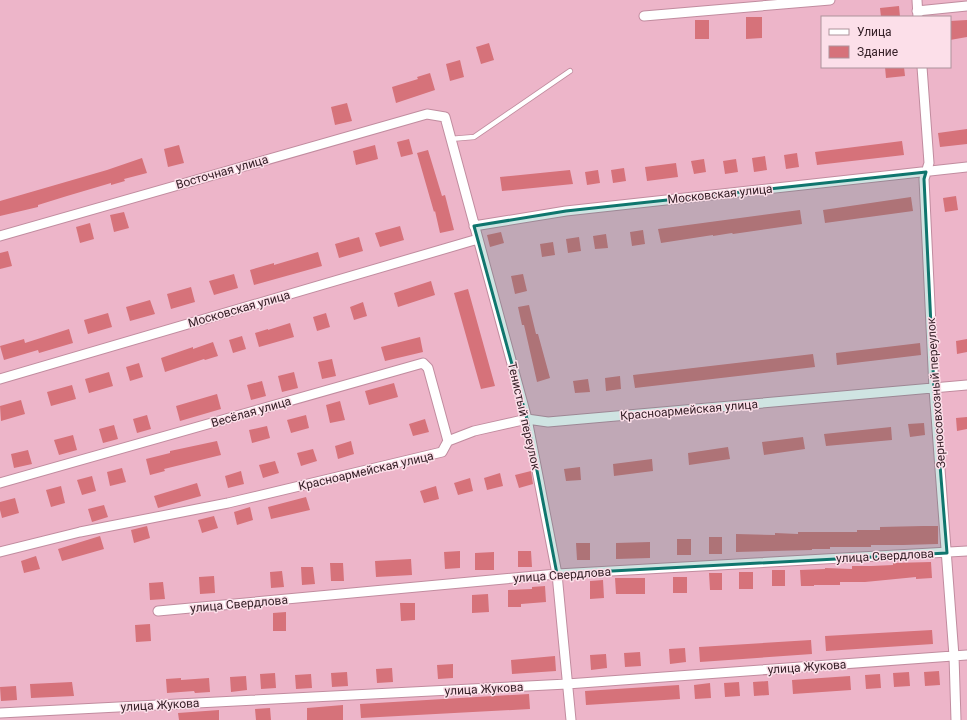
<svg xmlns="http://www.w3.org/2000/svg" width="967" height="720" viewBox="0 0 967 720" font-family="Roboto,sans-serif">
  <rect width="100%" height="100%" fill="#edb5c9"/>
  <path fill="#d6727a" d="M 899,6 L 900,17 L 881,17 L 880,8 Z
    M 746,17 L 762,17 L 762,38 L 746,39 Z
    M 695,20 L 709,20 L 709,39 L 695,39 Z
    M 967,20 L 967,37 L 950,40 L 950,21 Z
    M 489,43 L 494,60 L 481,64 L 476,47 Z
    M 460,60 L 464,77 L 450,81 L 446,64 Z
    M 885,67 L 904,67 L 905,76 L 886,78 Z
    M 430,73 L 435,90 L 396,103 L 392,87 L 418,79 L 417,77 Z
    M 347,103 L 352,121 L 335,125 L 331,107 Z
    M 967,129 L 967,144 L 940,147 L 938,133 Z
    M 409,139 L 413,154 L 401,157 L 397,142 Z
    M 902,141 L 904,155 L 817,165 L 815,152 Z
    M 179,145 L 184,163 L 168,167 L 164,149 Z
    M 375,145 L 378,159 L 356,165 L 353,151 Z
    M 428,150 L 442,196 L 445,195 L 454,230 L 440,233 L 435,211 L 434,212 L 417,153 Z
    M 797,153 L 799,167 L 786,169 L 784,155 Z
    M 765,156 L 767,170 L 754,172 L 752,158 Z
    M 142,158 L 147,173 L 124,179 L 125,181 L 111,185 L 111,183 L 67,196 L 38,205 L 38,207 L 0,216 L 0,201 L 107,170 Z
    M 704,159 L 706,172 L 694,174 L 691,161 Z
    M 736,159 L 738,172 L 725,174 L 723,161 Z
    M 676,163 L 678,177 L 647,181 L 645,167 Z
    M 624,168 L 626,181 L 613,183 L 611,170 Z
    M 570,170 L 573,184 L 502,191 L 500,177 Z
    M 598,170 L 600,183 L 587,185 L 585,172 Z
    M 956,196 L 958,210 L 945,212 L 943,198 Z
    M 911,197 L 913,211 L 825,223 L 823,210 Z
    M 800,210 L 802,224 L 733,234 L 732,233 L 713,236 L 713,235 L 661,243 L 658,229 Z
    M 124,212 L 129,228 L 114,232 L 110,215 Z
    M 90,223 L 94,239 L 80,243 L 76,227 Z
    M 400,226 L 404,240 L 380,247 L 375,233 Z
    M 643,230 L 645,244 L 632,246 L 630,232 Z
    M 501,232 L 504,243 L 490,247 L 487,235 Z
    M 606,234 L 608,248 L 595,249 L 593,236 Z
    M 359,237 L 363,251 L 339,258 L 335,244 Z
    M 579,237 L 581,251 L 568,253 L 566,239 Z
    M 553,242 L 555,255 L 542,257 L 540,244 Z
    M 8,251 L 12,266 L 0,269 L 0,253 Z
    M 318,252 L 322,266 L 254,285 L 250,270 L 274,263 L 274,265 Z
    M 234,274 L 238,288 L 214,295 L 209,281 Z
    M 523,274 L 527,291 L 515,294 L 511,276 Z
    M 431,281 L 435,295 L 398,307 L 394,293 Z
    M 191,287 L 195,302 L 171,309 L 167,294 Z
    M 468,289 L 495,386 L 481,389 L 454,293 Z
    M 150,300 L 155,314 L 130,321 L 126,307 Z
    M 363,302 L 367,316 L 354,320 L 350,307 Z
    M 529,305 L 536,334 L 538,334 L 550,378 L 537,382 L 524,325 L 522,325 L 518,307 Z
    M 108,313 L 112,327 L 88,334 L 84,320 Z
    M 326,313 L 330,327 L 317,331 L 313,317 Z
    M 290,323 L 294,337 L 259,347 L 255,333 L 268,329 L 268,330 Z
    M 69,329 L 73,343 L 39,353 L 38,350 L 4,360 L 0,346 L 24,339 L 25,343 Z
    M 242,336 L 246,349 L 233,353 L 229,340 Z
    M 420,337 L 423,352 L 385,361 L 381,347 Z
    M 967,339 L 967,352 L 957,354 L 956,341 Z
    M 213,342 L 218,356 L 205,360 L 204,359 L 165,372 L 161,358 L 193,347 L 193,349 Z
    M 920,343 L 921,355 L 837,365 L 836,353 Z
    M 813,354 L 815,367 L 635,388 L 633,375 Z
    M 332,359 L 336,376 L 322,379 L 318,362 Z
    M 139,363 L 143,377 L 130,381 L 126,367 Z
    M 109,372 L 113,386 L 89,393 L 85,379 Z
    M 294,372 L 298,388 L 282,392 L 278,376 Z
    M 620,376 L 621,389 L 606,391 L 605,378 Z
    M 588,379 L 590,392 L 575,393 L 573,381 Z
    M 262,381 L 266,396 L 251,400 L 247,385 Z
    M 394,383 L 398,397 L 369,405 L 365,391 Z
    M 72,385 L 76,399 L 51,406 L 47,392 Z
    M 217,394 L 221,409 L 180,421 L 176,406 Z
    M 21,400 L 25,414 L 1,421 L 0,406 Z
    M 340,401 L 345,420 L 330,423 L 326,405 Z
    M 147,415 L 151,429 L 137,433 L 133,419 Z
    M 306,415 L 309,428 L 291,433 L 287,420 Z
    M 967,417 L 967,429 L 957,431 L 956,418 Z
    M 425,419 L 429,432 L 413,436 L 409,424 Z
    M 924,423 L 925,435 L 910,437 L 908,424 Z
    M 114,425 L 118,439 L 103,443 L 99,429 Z
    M 267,426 L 270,438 L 252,443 L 249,430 Z
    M 891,427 L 892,440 L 826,446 L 824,434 Z
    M 73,435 L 77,450 L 59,455 L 54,440 Z
    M 803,437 L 805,449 L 764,455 L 762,442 Z
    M 217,441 L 221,455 L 164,469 L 165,471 L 150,475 L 146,459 L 170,453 L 170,451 Z
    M 351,441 L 354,454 L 338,459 L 335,446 Z
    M 728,447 L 730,459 L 689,465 L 688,453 Z
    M 313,449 L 317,461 L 301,466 L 297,453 Z
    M 28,450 L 32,464 L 14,468 L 11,454 Z
    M 652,459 L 653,471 L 614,476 L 613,464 Z
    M 275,461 L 279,473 L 263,478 L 259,465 Z
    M 580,467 L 581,480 L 566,481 L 564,469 Z
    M 122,468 L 126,482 L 110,486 L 107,472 Z
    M 241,471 L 244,484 L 228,488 L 225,476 Z
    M 531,471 L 533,484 L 519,488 L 515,475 Z
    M 500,473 L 503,486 L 487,490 L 484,478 Z
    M 92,476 L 96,491 L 82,495 L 77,480 Z
    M 470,478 L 473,491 L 458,495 L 454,483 Z
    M 197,483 L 201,496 L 158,508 L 154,496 Z
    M 61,486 L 65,503 L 51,507 L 46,490 Z
    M 436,486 L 439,499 L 424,503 L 420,491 Z
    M 306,497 L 310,510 L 271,519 L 268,507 Z
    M 15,498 L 19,513 L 2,518 L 0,510 L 0,502 Z
    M 104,505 L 108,517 L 92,522 L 88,509 Z
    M 250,507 L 253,520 L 237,525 L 234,512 Z
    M 214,516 L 218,528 L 202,533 L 198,520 Z
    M 147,526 L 150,538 L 134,543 L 131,530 Z
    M 923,526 L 938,526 L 938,544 L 903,545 L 871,545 L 871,547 L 830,547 L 830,549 L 812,549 L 812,550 L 736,552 L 736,534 L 775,535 L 775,533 L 798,534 L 798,532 L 857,532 L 857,530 L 880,530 L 880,527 Z
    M 100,536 L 104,549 L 62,561 L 58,549 Z
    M 709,537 L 722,537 L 722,554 L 709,554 Z
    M 677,539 L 691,539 L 691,555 L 677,555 Z
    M 650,542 L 650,558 L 616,559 L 616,543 Z
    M 576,543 L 590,543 L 590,560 L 577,560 Z
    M 460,551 L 460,568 L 445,569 L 444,552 Z
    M 518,551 L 531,551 L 532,567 L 518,567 Z
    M 494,552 L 494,570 L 475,570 L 475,553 Z
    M 36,556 L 40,569 L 24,573 L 21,561 Z
    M 411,559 L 412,575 L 376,577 L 375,561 Z
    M 931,562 L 932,578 L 916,579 L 916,577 L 865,582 L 840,582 L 840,585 L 814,585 L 814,586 L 801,586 L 800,570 L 825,569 L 825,568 L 852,569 L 852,566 L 871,566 L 893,565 L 893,563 Z
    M 330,563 L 343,563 L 344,581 L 331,581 Z
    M 301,567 L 313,567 L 315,584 L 302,585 Z
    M 772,570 L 785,570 L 785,586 L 772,586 Z
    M 282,571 L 284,587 L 271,588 L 270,572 Z
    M 739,572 L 753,572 L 753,589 L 739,589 Z
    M 709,573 L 722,573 L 722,590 L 710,590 Z
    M 214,576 L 215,593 L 200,594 L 199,577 Z
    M 673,577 L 687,577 L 687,593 L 673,593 Z
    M 615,578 L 645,578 L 645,594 L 616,594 Z
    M 603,580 L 604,598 L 590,599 L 590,581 Z
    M 163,582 L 165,599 L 150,600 L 149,583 Z
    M 545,586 L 546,602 L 521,604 L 521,607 L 508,607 L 508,590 L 532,589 L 532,587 Z
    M 488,594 L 489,612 L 472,613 L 472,595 Z
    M 400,603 L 415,603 L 415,620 L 401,621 Z
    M 286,612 L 286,631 L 273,631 L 273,613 Z
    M 150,624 L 151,641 L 136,642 L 135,625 Z
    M 932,630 L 933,644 L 826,651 L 825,636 Z
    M 811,640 L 812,654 L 700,662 L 699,647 Z
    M 685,648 L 686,662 L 670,664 L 669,649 Z
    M 640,652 L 641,666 L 625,667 L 624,653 Z
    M 606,654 L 607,668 L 591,670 L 590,655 Z
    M 555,656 L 556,671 L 512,674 L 511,660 Z
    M 453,664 L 453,678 L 438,679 L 437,665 Z
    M 392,668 L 393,682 L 377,683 L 376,669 Z
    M 939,671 L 940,685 L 925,686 L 924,672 Z
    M 347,672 L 348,686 L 332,687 L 331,673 Z
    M 909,672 L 910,686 L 894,687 L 893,673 Z
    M 275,673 L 276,688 L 261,689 L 260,674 Z
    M 311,674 L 312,688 L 296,689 L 295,675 Z
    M 880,674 L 881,688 L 866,689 L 865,675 Z
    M 246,676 L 247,690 L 231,692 L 230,677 Z
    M 850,676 L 851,690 L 793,694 L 792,680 Z
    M 181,678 L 181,680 L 209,678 L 210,692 L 195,693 L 194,691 L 167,693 L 166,679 Z
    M 768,681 L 769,695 L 754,696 L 753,682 Z
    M 72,682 L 74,696 L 31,698 L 30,684 Z
    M 739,682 L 740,696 L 725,697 L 724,683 Z
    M 710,683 L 711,698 L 695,699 L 694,685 Z
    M 679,685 L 680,699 L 586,705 L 585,691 Z
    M 16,686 L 17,700 L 1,701 L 0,687 Z
    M 529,694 L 530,709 L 361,718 L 360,704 Z
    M 343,705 L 343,720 L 307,720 L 307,708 Z
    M 270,708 L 271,720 L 256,720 L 255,709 Z
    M 219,710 L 219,720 L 179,720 L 178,713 Z"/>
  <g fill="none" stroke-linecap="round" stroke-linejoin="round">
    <g stroke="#c18c9f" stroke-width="6">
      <path id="service" d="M 450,139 L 474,137 L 570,71"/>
    </g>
    <g stroke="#c18c9f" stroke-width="11">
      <path id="minor" d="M 917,0 L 918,17
        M 917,11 L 967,6
        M 644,16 L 830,0
        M 922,67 L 929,163 L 924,179 L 934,389 L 954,656 L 956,720
        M 474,226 L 566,211 L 967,167
        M 0,236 L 427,114 L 445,117 L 527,419 L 557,574 L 571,720
        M 0,379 L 478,239
        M 0,483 L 423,363 L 428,368 L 448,441
        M 0,552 L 80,532 L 228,503 L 442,452 L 448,441 L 474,431 L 527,419 L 548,422 L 967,385
        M 158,611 L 557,574 L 967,551
        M 0,713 L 567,684 L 967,655"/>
    </g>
    <use href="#service" stroke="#fff" stroke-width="4.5"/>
    <use href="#minor" stroke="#fff" stroke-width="9"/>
  </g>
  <path fill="#0f766e" fill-opacity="0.2" stroke="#0f766e" stroke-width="3" stroke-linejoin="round" d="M 926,172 L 924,179 L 934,389 L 947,553 L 557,574 L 527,419 L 474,226 L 566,211 Z"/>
  <g text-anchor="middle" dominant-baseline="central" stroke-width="3" stroke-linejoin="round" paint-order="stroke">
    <g font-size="12" fill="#362128" stroke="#fcdfe9">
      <text transform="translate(222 172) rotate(-16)">Восточная улица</text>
      <text transform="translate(720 194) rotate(-6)">Московская улица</text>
      <text transform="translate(239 309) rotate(-16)">Московская улица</text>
      <text transform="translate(936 393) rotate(-94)">Зерносовхозный переулок</text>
      <text transform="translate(689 410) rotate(-5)">Красноармейская улица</text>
      <text transform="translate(251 412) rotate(-16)">Весёлая улица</text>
      <text transform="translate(524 416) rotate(77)">Тенистый переулок</text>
      <text transform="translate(366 471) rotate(-13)">Красноармейская улица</text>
      <text transform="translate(885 556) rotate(-3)">улица Свердлова</text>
      <text transform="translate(562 575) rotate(-4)">улица Свердлова</text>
      <text transform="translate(239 604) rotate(-5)">улица Свердлова</text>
      <text transform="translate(807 667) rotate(-4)">улица Жукова</text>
      <text transform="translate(484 689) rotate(-3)">улица Жукова</text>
      <text transform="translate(160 705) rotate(-3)">улица Жукова</text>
    </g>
  </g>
  <rect x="821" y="16" width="130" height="52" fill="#fcdfe9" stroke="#ad939c"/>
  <rect x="829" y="29" width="20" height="6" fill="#ffffff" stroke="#ad939c"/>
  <text x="857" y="36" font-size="12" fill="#362128">Улица</text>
  <rect x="829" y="46" width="20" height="12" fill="#d6727a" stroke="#ad939c"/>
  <text x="857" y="56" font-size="12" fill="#362128">Здание</text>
</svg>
